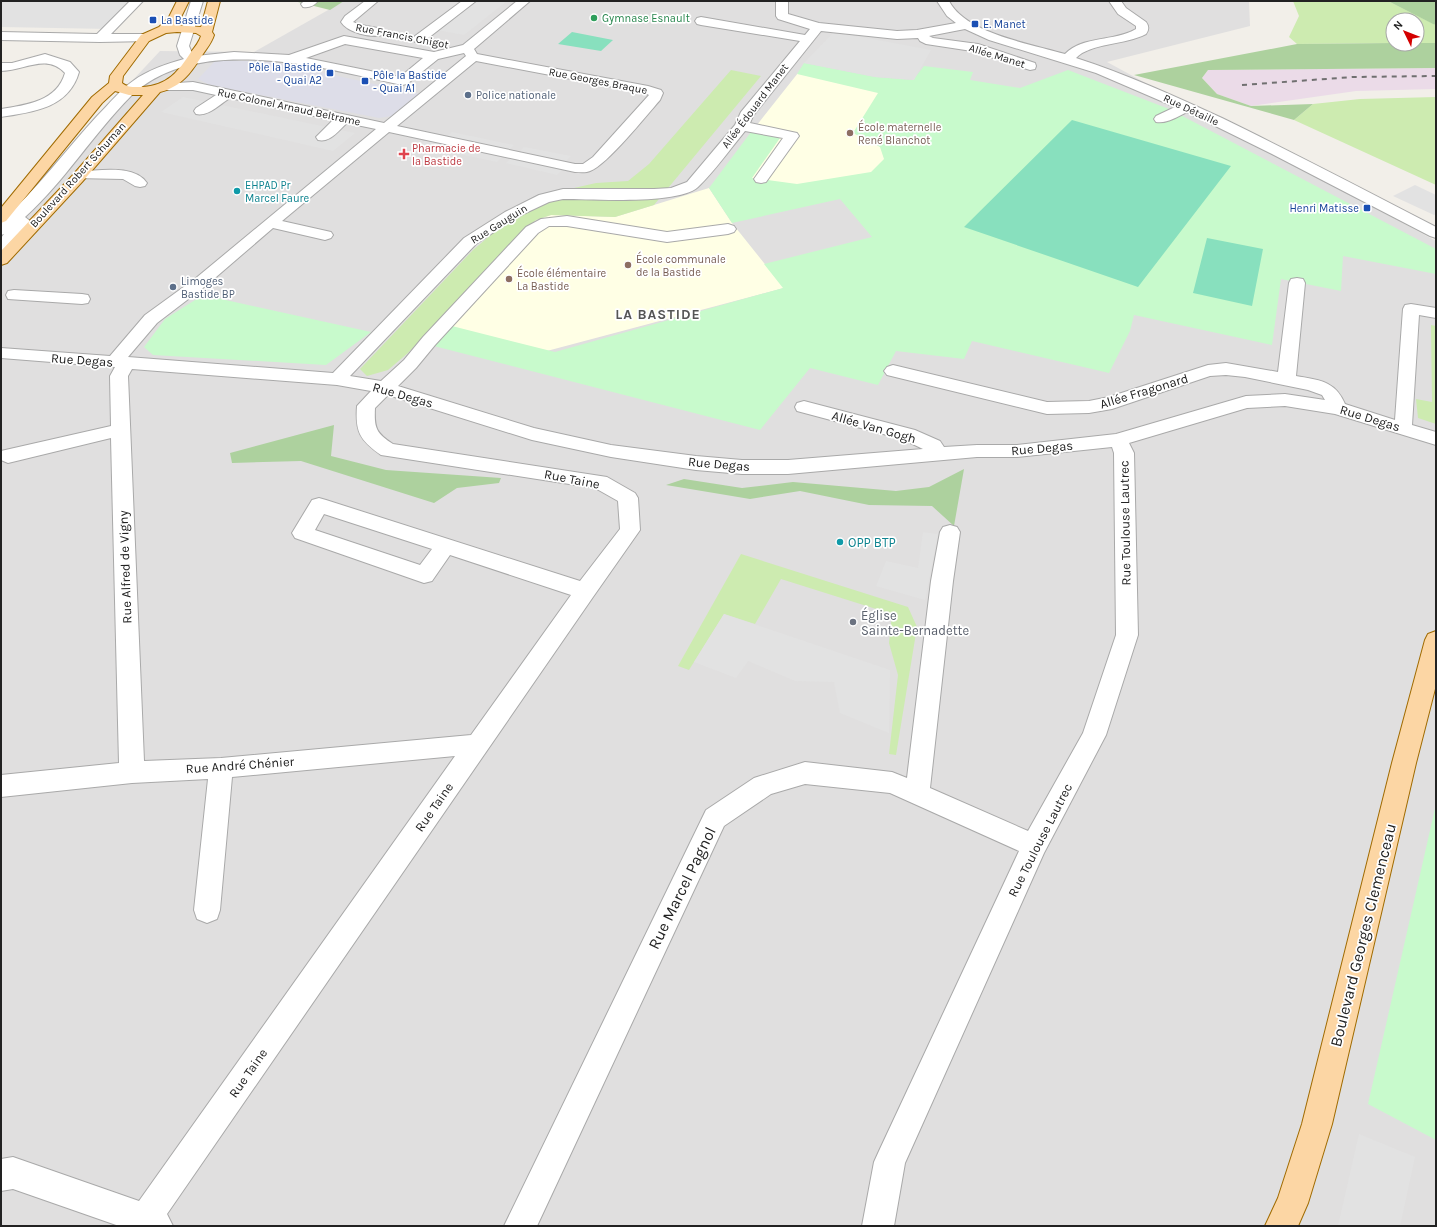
<svg xmlns="http://www.w3.org/2000/svg" width="1437" height="1227" viewBox="0 0 1437 1227" font-family="Karla,sans-serif">
  <rect width="100%" height="100%" fill="#f2efe9"/>
  <path fill="#e0dfdf" d="M 344,1 L 1249,1 L 1250,26 L 1107,62 L 1436,241 L 1436,1226 L 1,1226 L 1,221 L 160,51 L 254,52 Z"/>
  <path fill="#ebdbe8" d="M 1436,68 L 1436,89 L 1356,91 L 1251,106 L 1217,94 L 1202,78 L 1208,70 Z"/>
  <path fill="#ffffe5" d="M 798,73 L 927,97 L 884,176 L 741,192 L 780,136 L 753,130 Z
    M 709,188 L 732,223 L 784,288 L 528,356 L 441,333 L 524,230 L 536,220 L 551,215 L 615,217 Z"/>
  <path fill="#cdebb0" d="M 1293,1 L 1388,1 L 1436,25 L 1436,43 L 1417,43 L 1417,20 L 1393,20 L 1393,43 L 1297,44 L 1289,37 L 1299,16 Z
    M 731,70 L 761,76 L 654,205 L 615,217 L 551,215 L 536,220 L 524,230 L 408,353 L 388,370 L 367,376 L 360,369 L 473,250 L 506,222 L 544,201 L 574,188 L 596,183 L 628,181 L 649,164 Z
    M 1436,97 L 1436,185 L 1294,120 L 1313,104 L 1360,99 Z
    M 1431,325 L 1436,326 L 1436,424 L 1418,418 L 1416,399 L 1432,402 Z
    M 741,554 L 908,607 L 917,627 L 896,755 L 889,754 L 898,675 L 889,643 L 892,614 L 781,579 L 755,624 L 724,614 L 689,670 L 678,666 Z"/>
  <path fill="#add19e" d="M 294,1 L 344,1 L 330,10 Z
    M 1388,1 L 1436,1 L 1436,25 L 1433,24 Z
    M 1393,43 L 1436,43 L 1436,68 L 1208,70 L 1202,78 L 1217,94 L 1251,106 L 1313,104 L 1294,120 L 1134,75 L 1297,44 Z
    M 334,425 L 331,456 L 386,470 L 501,478 L 499,483 L 457,488 L 434,503 L 301,461 L 232,463 L 230,453 Z
    M 964,469 L 954,526 L 932,506 L 869,505 L 800,491 L 750,499 L 666,485 L 684,479 L 742,488 L 793,482 L 896,491 L 929,487 Z"/>
  <path fill="#c8facc" d="M 804,63 L 875,77 L 913,80 L 924,66 L 973,72 L 970,80 L 1020,88 L 1068,70 L 1169,109 L 1436,249 L 1436,274 L 1343,256 L 1341,291 L 1281,279 L 1272,345 L 1134,315 L 1130,331 L 1109,373 L 972,341 L 964,359 L 896,351 L 878,385 L 810,368 L 760,430 L 430,345 L 448,325 L 555,352 L 783,288 L 764,264 L 872,237 L 840,199 L 732,223 L 709,188 L 751,132 L 780,138 L 752,178 L 797,184 L 871,172 L 884,159 L 880,147 L 853,133 L 878,93 L 797,74 Z
    M 203,295 L 371,332 L 326,365 L 153,355 L 144,347 L 165,319 Z
    M 1436,804 L 1436,1140 L 1368,1104 Z"/>
  <path fill="#88e0be" d="M 572,32 L 613,40 L 601,51 L 558,44 Z
    M 1072,120 L 1231,166 L 1138,287 L 964,227 Z
    M 1207,238 L 1263,249 L 1252,306 L 1193,293 Z"/>
  <path fill="#e2e2e2" d="M 1,1 L 137,1 L 110,29 L 1,27 Z
    M 475,1 L 507,1 L 464,35 L 437,30 Z
    M 833,33 L 867,38 L 931,50 L 914,80 L 875,77 L 804,63 Z
    M 183,97 L 355,133 L 333,151 L 161,112 Z
    M 452,132 L 514,145 L 509,150 L 447,137 Z
    M 427,139 L 454,145 L 447,151 L 419,146 Z
    M 462,147 L 503,156 L 497,162 L 455,153 Z
    M 524,147 L 571,156 L 566,161 L 519,152 Z
    M 512,157 L 564,168 L 557,175 L 506,163 Z
    M 1415,185 L 1436,195 L 1436,214 L 1434,215 L 1393,196 Z
    M 923,532 L 938,534 L 925,600 L 876,586 L 886,561 L 918,568 Z
    M 724,614 L 890,670 L 889,733 L 840,713 L 834,682 L 795,681 L 748,661 L 736,678 L 694,662 Z
    M 1359,1134 L 1415,1157 L 1400,1226 L 1338,1226 Z"/>
  <path fill="#dddde8" d="M 216,60 L 274,62 L 420,94 L 392,116 L 379,118 L 230,89 L 208,84 L 198,79 Z"/>
  <g fill="none" stroke-linecap="round" stroke-linejoin="round">
    <g stroke="#a9a9a9" stroke-width="2">
      <path id="minor" d="M 130,1 L 143,1 L 111,34 L 145,34 L 149,35 L 151,38 L 149,41 L 100,42 L 1,40 L 1,32 L 97,34 Z
        M 191,1 L 203,1 L 189,46 L 192,53 L 196,56 L 234,52 L 289,55 L 344,36 L 434,52 L 463,45 L 517,1 L 530,1 L 474,49 L 477,54 L 648,86 L 661,90 L 663,93 L 660,100 C 646,116 607,165 590,171 C 586,173 580,172 575,172 L 389,132 L 282,221 L 331,232 L 333,235 L 331,238 L 325,240 L 273,228 L 208,284 L 157,323 L 128,357 L 333,373 L 464,238 L 505,212 L 539,195 L 563,189 L 654,189 L 671,188 L 687,182 L 735,125 L 741,112 L 800,41 L 701,25 L 697,24 L 695,21 L 697,18 L 701,17 L 805,35 L 810,29 L 778,19 L 776,16 L 776,1 L 788,1 L 788,14 L 819,23 L 897,31 L 917,30 L 956,23 L 947,16 L 937,1 L 949,1 C 966,34 1032,44 1065,54 C 1084,35 1114,42 1136,29 L 1136,26 L 1118,14 L 1109,1 L 1121,1 L 1126,8 L 1146,22 C 1149,26 1149,30 1146,34 C 1126,45 1090,43 1076,58 C 1126,74 1174,96 1222,118 C 1294,153 1365,190 1436,227 L 1436,238 L 1430,236 L 1272,154 L 1187,112 C 1177,117 1166,124 1156,122 L 1154,119 L 1156,116 L 1175,107 L 1096,73 L 989,40 L 965,29 L 929,36 L 933,38 L 978,44 L 1035,63 L 1036,66 L 1035,69 L 1030,70 L 972,51 L 926,44 L 920,41 L 918,38 L 897,39 L 821,31 L 753,116 L 750,123 L 797,133 L 799,136 L 766,182 L 761,183 L 756,182 L 754,179 L 783,138 L 745,131 C 731,148 714,172 698,187 C 679,205 591,199 563,199 L 549,202 L 515,218 L 476,244 L 350,376 L 381,381 L 404,360 L 423,337 L 526,227 L 541,219 L 567,216 L 667,232 L 728,224 L 734,226 L 736,229 L 734,232 L 728,234 L 667,242 L 567,226 L 549,226 L 538,233 L 435,345 L 416,368 L 398,386 L 534,428 L 611,445 L 696,456 L 742,460 L 788,460 L 923,449 L 902,439 L 797,411 L 795,407 L 797,403 L 804,401 L 915,430 L 940,441 L 944,447 L 977,445 L 1017,445 L 1116,434 L 1246,396 L 1285,394 L 1325,400 L 1322,395 L 1308,390 L 1245,377 L 1226,375 L 1210,376 L 1112,409 L 1089,413 L 1047,414 L 887,375 L 884,371 L 887,367 L 893,365 L 1047,402 L 1089,401 L 1109,397 L 1208,365 L 1226,363 L 1278,372 L 1289,283 L 1291,279 L 1297,278 L 1303,279 L 1305,283 L 1296,376 C 1318,380 1335,380 1345,404 L 1395,420 L 1403,309 L 1405,305 L 1411,304 L 1436,308 L 1436,318 L 1419,315 L 1412,425 L 1436,432 L 1436,445 L 1335,414 L 1285,406 L 1247,408 L 1129,443 L 1134,453 L 1138,635 L 1106,735 L 1044,853 L 905,1163 L 894,1226 L 862,1226 L 874,1162 L 879,1151 L 1019,851 L 890,793 L 805,784 L 771,794 L 724,826 L 537,1226 L 504,1226 L 706,810 L 754,778 L 805,762 L 892,772 L 907,778 L 931,581 L 940,532 L 943,527 L 950,525 L 957,527 L 960,532 L 953,581 L 930,788 L 1028,831 L 1083,733 L 1116,635 L 1114,453 L 1112,447 L 1017,457 L 977,457 L 788,474 L 742,474 L 696,470 L 611,457 L 532,440 L 388,395 L 375,408 C 374,428 376,433 393,444 L 607,477 L 635,493 L 638,498 L 640,530 L 593,597 L 167,1214 L 173,1226 L 119,1226 L 13,1189 L 1,1191 L 1,1159 L 13,1157 L 139,1201 L 455,756 L 232,777 L 220,910 L 217,919 L 207,923 L 197,919 L 194,910 L 208,779 L 132,783 L 1,797 L 1,775 L 119,763 L 111,438 L 8,463 L 1,460 L 1,451 L 111,426 L 110,376 L 115,367 L 1,358 L 1,348 L 110,356 L 145,315 L 196,278 L 376,129 L 347,123 C 338,131 330,143 318,140 L 316,137 L 333,120 L 230,98 C 220,104 208,117 196,114 L 194,111 L 196,108 L 216,95 L 193,90 L 161,90 L 159,87 L 161,84 L 193,82 L 384,123 L 466,56 L 464,53 L 438,59 L 407,84 L 402,85 C 323,68 197,32 131,96 C 93,134 65,181 25,217 L 30,221 L 7,252 L 1,254 L 1,238 L 4,234 L 1,235 L 1,222 C 37,189 65,151 98,115 C 110,103 120,90 133,81 C 148,70 166,64 184,59 L 180,55 L 177,46 ZM 345,44 L 423,58 L 400,77 L 306,58 ZM 476,61 L 645,93 L 649,95 L 593,157 L 583,164 L 575,164 L 397,126 ZM 132,369 L 337,385 L 371,391 L 357,406 C 355,432 360,440 381,455 L 595,488 L 618,501 L 620,529 L 580,581 L 326,500 L 319,498 L 312,500 L 292,533 L 295,538 L 424,583 L 432,581 L 450,555 L 571,595 L 471,735 L 221,758 L 144,761 L 128,376 ZM 324,514 L 432,549 L 420,565 L 315,530 Z
        M 304,1 L 318,1 C 314,6 309,8 303,7 L 301,4 Z
        M 365,1 L 378,1 L 353,22 L 361,25 L 383,29 L 385,32 L 383,35 C 371,38 348,33 341,22 L 345,16 Z
        M 462,1 L 476,1 L 423,42 L 415,42 L 413,39 L 415,36 Z
        M 45,54 L 70,62 L 79,72 C 69,108 33,112 1,117 L 1,109 C 27,105 57,101 65,73 C 46,53 24,71 1,71 L 1,63 L 12,63 Z
        M 80,171 C 100,171 134,164 147,183 L 145,186 L 140,187 L 135,186 L 123,179 L 75,178 L 73,175 L 75,172 Z
        M 14,290 L 82,294 L 88,295 L 90,299 L 88,303 L 82,304 L 8,299 L 6,295 L 8,291 Z"/>
    </g>
    <g stroke="#a06b00" stroke-width="2">
      <path id="major" d="M 177,1 L 189,1 L 180,19 L 175,25 L 201,27 L 208,1 L 220,1 L 212,32 L 214,35 C 212,42 207,48 203,54 C 192,71 182,87 160,92 L 82,182 L 7,263 L 1,265 L 1,251 L 72,176 L 143,95 L 129,95 L 115,91 L 102,103 L 6,221 L 1,223 L 1,208 L 92,97 L 109,83 L 110,76 L 141,35 L 159,27 L 169,17 ZM 177,32 L 196,33 L 201,36 C 199,42 195,47 191,52 C 178,72 168,85 143,87 C 135,87 128,88 122,83 L 123,76 L 149,41 L 166,33 Z
        M 1436,631 L 1436,685 L 1416,763 L 1332,1124 L 1308,1203 L 1298,1226 L 1265,1226 L 1278,1198 L 1302,1124 L 1392,763 L 1425,640 L 1428,634 Z"/>
    </g>
    <use href="#minor" fill="#fff" fill-rule="evenodd"/>
    <use href="#major" fill="#fcd6a4" fill-rule="evenodd"/>
    <path stroke="#707070" stroke-width="2" stroke-dasharray="5 5" stroke-linecap="butt" d="M 1242,85 L 1353,77 L 1436,76"/>
  </g>
  <circle fill="#2e9e5b" stroke="#fff" stroke-width="1.5" cx="594" cy="18" r="4"/>
  <g fill="#1a4fb4" stroke="#fff" stroke-width="1.5">
    <rect x="149" y="16" width="8" height="8" rx="2"/>
    <rect x="971" y="20" width="8" height="8" rx="2"/>
    <rect x="326" y="69" width="8" height="8" rx="2"/>
    <rect x="361" y="77" width="8" height="8" rx="2"/>
    <rect x="1363" y="204" width="8" height="8" rx="2"/>
  </g>
  <g fill="#5c6f8a" stroke="#fff" stroke-width="1.5">
    <circle cx="468" cy="95" r="4"/>
    <circle cx="173" cy="287" r="4"/>
  </g>
  <g fill="#8d6e63" stroke="#fff" stroke-width="1.5">
    <circle cx="850" cy="133" r="4"/>
    <circle cx="628" cy="265" r="4"/>
    <circle cx="509" cy="279" r="4"/>
  </g>
  <path fill="#e0444e" stroke="#fff" stroke-width="1.5" d="M402 148h4v4h4v4h-4v4h-4v-4h-4v-4h4z"/>
  <g fill="#0f9aa8" stroke="#fff" stroke-width="1.5">
    <circle cx="237" cy="191" r="4"/>
    <circle cx="840" cy="542" r="4"/>
  </g>
  <circle fill="#6b7280" stroke="#fff" stroke-width="1.5" cx="853" cy="622" r="4"/>
  <g text-anchor="middle" dominant-baseline="central" stroke-width="3.5" stroke-linejoin="round" paint-order="stroke">
    <g font-size="11" fill="#27864d" stroke="#fff" text-anchor="start">
      <text x="602" y="18">Gymnase Esnault</text>
    </g>
    <g font-size="11" fill="#164399" stroke="#fff" text-anchor="start">
      <text x="161" y="20">La Bastide</text>
      <text x="983" y="24">E. Manet</text>
      <text x="322" y="67" text-anchor="end">Pôle la Bastide<tspan x="322" dy="13">- Quai A2</tspan></text>
      <text x="373" y="75">Pôle la Bastide<tspan x="373" dy="13">- Quai A1</tspan></text>
      <text x="1359" y="208" text-anchor="end">Henri Matisse</text>
    </g>
    <g font-size="11" fill="#222" stroke="#fff">
      <text transform="translate(402 36) rotate(11)">Rue Francis Chigot</text>
      <text transform="translate(997 56) rotate(17)">Allée Manet</text>
      <text transform="translate(598 81) rotate(11)">Rue Georges Braque</text>
      <text transform="translate(755 106) rotate(-53)">Allée Édouard Manet</text>
      <text transform="translate(289 107) rotate(12)">Rue Colonel Arnaud Beltrame</text>
      <text transform="translate(1191 110) rotate(25)">Rue Détaille</text>
      <text transform="translate(78 175) rotate(-48)">Boulevard Robert Schuman</text>
      <text transform="translate(499 224) rotate(-32)">Rue Gauguin</text>
    </g>
    <g font-size="11" fill="#4e5e75" stroke="#fff" text-anchor="start">
      <text x="476" y="95">Police nationale</text>
      <text x="181" y="281">Limoges<tspan x="181" dy="13">Bastide BP</tspan></text>
    </g>
    <g font-size="11" fill="#785e54" stroke="#fff" text-anchor="start">
      <text x="858" y="127">École maternelle<tspan x="858" dy="13">René Blanchot</tspan></text>
      <text x="636" y="259">École communale<tspan x="636" dy="13">de la Bastide</tspan></text>
      <text x="517" y="273">École élémentaire<tspan x="517" dy="13">La Bastide</tspan></text>
    </g>
    <g font-size="11" fill="#be3a42" stroke="#fff" text-anchor="start">
      <text x="412" y="148">Pharmacie de<tspan x="412" dy="13">la Bastide</tspan></text>
    </g>
    <g font-size="11" fill="#0d838f" stroke="#fff" text-anchor="start">
      <text x="245" y="185">EHPAD Pr<tspan x="245" dy="13">Marcel Faure</tspan></text>
    </g>
    <g font-size="13" fill="#222" stroke="#fff">
      <text transform="translate(82 360) rotate(4)">Rue Degas</text>
      <text transform="translate(1144 391) rotate(-17)">Allée Fragonard</text>
      <text transform="translate(403 395) rotate(16)">Rue Degas</text>
      <text transform="translate(1370 418) rotate(17)">Rue Degas</text>
      <text transform="translate(874 427) rotate(16)">Allée Van Gogh</text>
      <text transform="translate(1042 448) rotate(-5)">Rue Degas</text>
      <text transform="translate(719 464) rotate(5)">Rue Degas</text>
      <text transform="translate(572 479) rotate(11)">Rue Taine</text>
      <text transform="translate(1125 523) rotate(-91)">Rue Toulouse Lautrec</text>
      <text transform="translate(125 567) rotate(-92)">Rue Alfred de Vigny</text>
      <text transform="translate(240 765) rotate(-4)">Rue André Chénier</text>
      <text transform="translate(434 807) rotate(-55)">Rue Taine</text>
      <text transform="translate(1040 840) rotate(-63)">Rue Toulouse Lautrec</text>
      <text transform="translate(248 1073) rotate(-55)">Rue Taine</text>
    </g>
    <g font-size="13" fill="#0d838f" stroke="#fff" text-anchor="start">
      <text x="848" y="542">OPP BTP</text>
    </g>
    <g font-size="13" fill="#5b616d" stroke="#fff" text-anchor="start">
      <text x="861" y="615">Église<tspan x="861" dy="15">Sainte-Bernadette</tspan></text>
    </g>
    <g font-size="14" font-weight="bold" letter-spacing="1" fill="#555" stroke="#fff">
      <text x="658" y="314">LA BASTIDE</text>
    </g>
    <g font-size="16" fill="#222" stroke="#fff">
      <text transform="translate(682 888) rotate(-64)">Rue Marcel Pagnol</text>
      <text transform="translate(1363 935) rotate(-76)">Boulevard Georges Clemenceau</text>
    </g>
  </g>
  <rect width="1437" height="1227" fill="none" stroke="#222222" stroke-width="4"/>
  <g transform="translate(1405 32) rotate(313)"><circle r="19" fill="#ffffff" stroke="#a7a7a7"/>
  <path d="M0-3L7 15L0 10L-7 15Z" fill="#d40000"/>
  <text y="-6" font-size="11" font-weight="bold" text-anchor="middle" fill="#222222">N</text>
  </g>
</svg>
